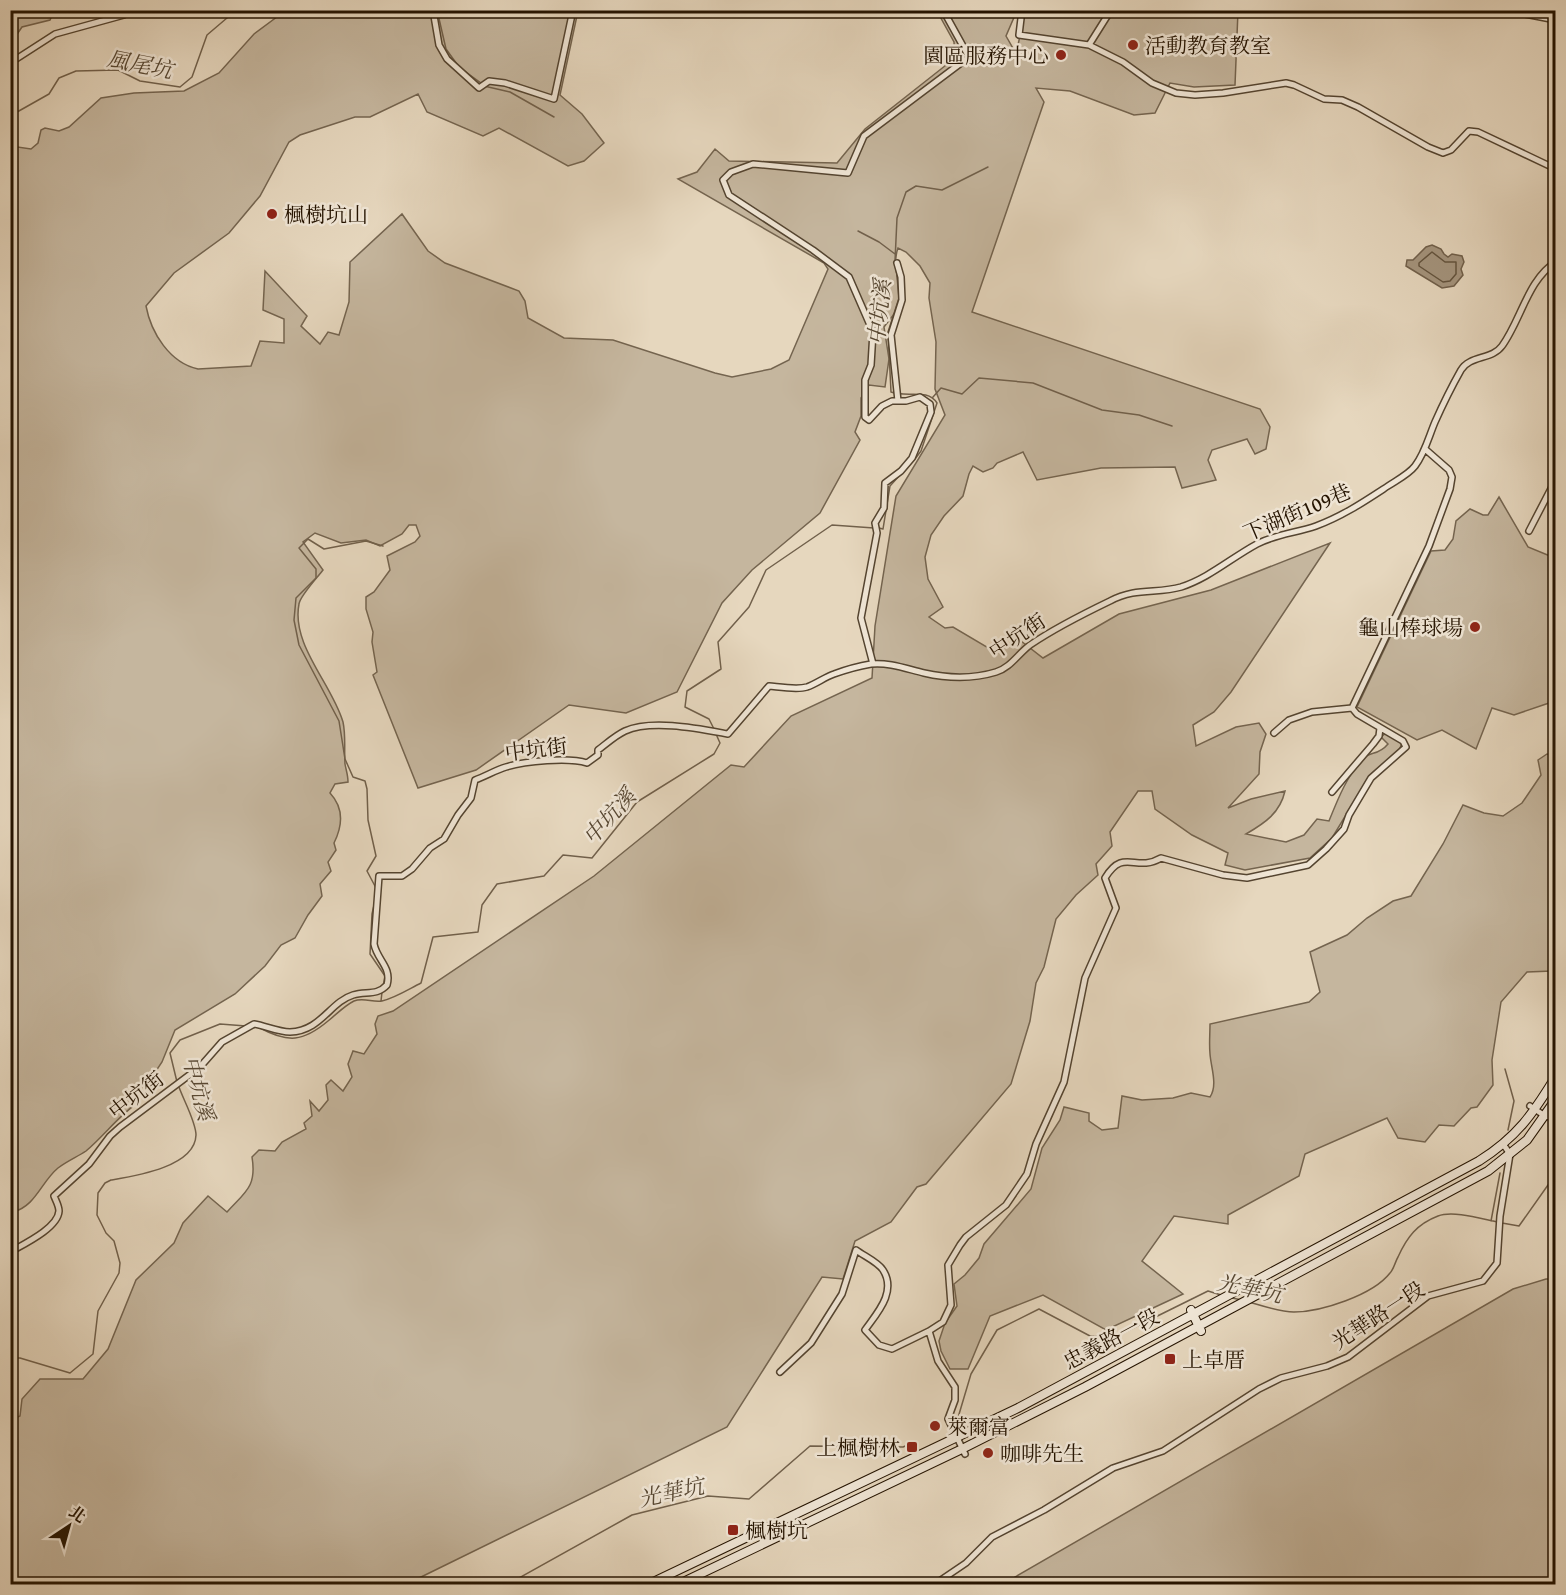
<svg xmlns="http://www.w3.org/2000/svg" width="1566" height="1595" viewBox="0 0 1566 1595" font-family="'Gentium Book Plus','Noto Serif TC',serif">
  <rect width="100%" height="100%" fill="#e6d7be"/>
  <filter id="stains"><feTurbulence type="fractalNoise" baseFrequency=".00333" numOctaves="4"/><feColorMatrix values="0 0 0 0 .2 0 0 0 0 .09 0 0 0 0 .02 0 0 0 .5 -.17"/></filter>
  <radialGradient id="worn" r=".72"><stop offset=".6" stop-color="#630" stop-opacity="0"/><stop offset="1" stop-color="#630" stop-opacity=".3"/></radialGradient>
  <path fill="#c5b69e" stroke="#74644f" stroke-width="1.5" d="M 11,10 L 54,10 L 54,11 L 50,20 L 22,27 L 11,43 Z
    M 1104,10 L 1115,13 L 1117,10 L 1238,11 L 1235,85 L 1194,87 L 1170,83 L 1155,113 L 1134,115 L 1070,91 L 1036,88 L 1044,102 L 972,312 L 1260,409 L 1270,427 L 1266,449 L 1255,454 L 1247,439 L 1212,450 L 1208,460 L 1216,480 L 1182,488 L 1175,467 L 1101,468 L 1037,480 L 1023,452 L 997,463 L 993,468 L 983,472 L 973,466 L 969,474 L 963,496 L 944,516 L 931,535 L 925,557 L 928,579 L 943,607 L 929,617 L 945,628 L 953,627 L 995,652 L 1021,641 L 1043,658 L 1119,614 L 1211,590 L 1330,543 L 1231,692 L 1214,712 L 1193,725 L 1196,746 L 1236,727 L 1259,723 L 1266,734 L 1260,752 L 1259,774 L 1228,808 L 1251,799 L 1285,791 C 1280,813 1265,823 1246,834 L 1286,842 L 1304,835 L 1317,819 L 1329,821 C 1337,801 1348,773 1364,758 C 1371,751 1378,756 1388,744 L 1381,737 L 1386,733 L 1402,743 L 1398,753 L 1369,777 L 1332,838 L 1310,858 L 1245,870 L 1225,865 L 1228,853 L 1192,835 L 1155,809 L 1152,791 L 1138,791 L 1110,832 L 1112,846 L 1096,864 L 1098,875 L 1076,895 L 1056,919 L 1044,967 L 1036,983 L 1030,1021 L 1011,1084 L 926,1184 L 917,1187 L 891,1222 L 855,1241 L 843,1279 L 822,1277 L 727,1427 L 417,1579 L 410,1584 L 11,1584 L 11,1420 L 20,1416 L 22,1399 L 40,1379 L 83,1379 L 108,1349 L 136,1280 L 174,1243 L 183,1223 L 208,1196 L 227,1212 C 245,1192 257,1187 252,1157 L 259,1150 L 275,1151 L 282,1142 L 306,1129 L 304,1123 L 312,1116 L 310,1101 L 319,1111 L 328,1100 L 326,1085 L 331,1080 L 343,1091 L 352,1077 L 348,1064 L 353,1051 L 364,1054 L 377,1034 L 375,1024 L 378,1016 L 393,1011 L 594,876 L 731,765 L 744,767 L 791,716 L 872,678 L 875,626 L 896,496 L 945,415 L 935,389 L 936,342 L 929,298 L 930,283 L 920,266 L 906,252 L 898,248 C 891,267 903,286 898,306 C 896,314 888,321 884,327 L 889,359 L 885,387 L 869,385 L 861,398 L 861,416 L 855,432 L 860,440 L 820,513 L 752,570 L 722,603 L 677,692 L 626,713 L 569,705 L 476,770 L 418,788 L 373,675 L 377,672 L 372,642 L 373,632 L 366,609 L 366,597 L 374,592 L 390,570 L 387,556 L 415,542 L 420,536 L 416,525 L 409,525 L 402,534 L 380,546 L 366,540 L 341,543 L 315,533 L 303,542 L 323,570 C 317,578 300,596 299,604 C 291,645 332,684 343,722 C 346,736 344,750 345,764 C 346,770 348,775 348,782 L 335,784 L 330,793 C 344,808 343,825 334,843 L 336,850 L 328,862 L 331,871 L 320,884 L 322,896 L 308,915 L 295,938 L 281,945 L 265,966 L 235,994 L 175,1030 L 162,1062 L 156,1071 L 142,1083 L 140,1101 C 120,1114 105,1135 86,1151 C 77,1157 67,1161 58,1168 C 41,1182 36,1206 13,1212 L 14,1218 L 11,1219 L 10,184 L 14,186 L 17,181 L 15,174 L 17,168 L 11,158 L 11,146 L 31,149 L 38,143 L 41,130 L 45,128 L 59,131 L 69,127 L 101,98 L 134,93 L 184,91 L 219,73 L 254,34 L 285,11 L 578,11 L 560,95 L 582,114 L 604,143 L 584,161 L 568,166 L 499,128 L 483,136 L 427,112 L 418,94 L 370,117 L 355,117 L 300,135 L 289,142 L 260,196 L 229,233 L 174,273 L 146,306 C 151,333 170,363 198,369 L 251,366 L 260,341 L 284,343 L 284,319 L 263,310 L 265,271 L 307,316 L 301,326 L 320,344 L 328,332 L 339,335 L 349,302 L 350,262 L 402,214 L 428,251 L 445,263 L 519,291 L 525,301 L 528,318 L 564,338 L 613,340 L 715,373 L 732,377 L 771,369 L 789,360 L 828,269 L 824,263 L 678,179 L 697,172 L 715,149 L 729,161 L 837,163 L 865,129 L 955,58 L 954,42 L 937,11 L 1015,11 L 1015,15 L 1006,36 L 1018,57 L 1018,45 L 1025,11 Z
    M 1499,497 L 1528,547 L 1550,556 L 1555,547 L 1555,698 L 1549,703 L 1514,715 L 1492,708 L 1476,749 L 1442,730 L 1417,740 L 1357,707 L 1431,551 L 1445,550 L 1453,539 L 1456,521 L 1470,509 L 1483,515 L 1488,515 Z
    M 1547,754 L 1555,756 L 1555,964 L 1552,971 L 1527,972 L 1501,1002 L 1492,1060 L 1493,1085 L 1477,1107 L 1471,1108 L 1454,1126 L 1439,1125 L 1425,1142 L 1398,1138 L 1387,1118 L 1305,1154 L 1299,1176 L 1228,1215 L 1228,1224 L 1174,1216 L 1142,1261 L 1183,1294 L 1106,1330 L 1043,1295 L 990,1316 L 968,1369 L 950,1369 L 941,1351 L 939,1341 L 945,1323 L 957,1306 L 954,1284 L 965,1275 L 979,1258 L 984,1244 L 1031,1189 L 1042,1148 L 1060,1120 L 1064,1107 L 1089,1113 L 1089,1121 L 1102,1130 L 1118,1128 L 1122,1096 L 1142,1100 L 1173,1098 L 1191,1093 L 1210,1097 C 1218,1085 1211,1068 1210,1054 C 1209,1044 1210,1034 1210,1024 L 1309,1002 L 1320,992 L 1310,952 L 1347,935 L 1367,918 L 1393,901 L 1411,896 L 1443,844 L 1463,805 L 1484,813 L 1503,816 L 1522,803 L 1541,775 L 1538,760 Z
    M 1546,1279 L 1556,1279 L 1555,1584 L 1003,1584 L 1513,1289 Z"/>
  <path fill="#a4947d" stroke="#71604b" stroke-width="1.5" d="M 1432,245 L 1441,249 L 1444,254 L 1448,257 L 1452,254 L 1462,256 L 1464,262 L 1461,269 L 1463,275 L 1454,286 L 1442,288 L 1406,266 L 1407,260 L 1413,260 L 1426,247 Z"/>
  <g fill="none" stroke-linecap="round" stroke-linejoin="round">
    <path stroke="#64543e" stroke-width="1.5" d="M 1432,252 L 1445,262 L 1456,262 L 1456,274 L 1450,281 L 1443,282 L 1419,266 L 1419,263 Z"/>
    <path stroke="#71604b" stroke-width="1.5" d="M 437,10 L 446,49 L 459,67
      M 463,70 L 481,83
      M 484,86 L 510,92 L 554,117
      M 10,116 L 49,94 L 59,78 L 76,71 L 118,70 L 140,81 L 180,87 L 192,77 L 207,35 L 234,12 L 240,10
      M 858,231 L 879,242 L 895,254
      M 895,261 L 897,218 L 906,192 L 916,186 L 942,190 L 988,167
      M 896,266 L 899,298 L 888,332 L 891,392 C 908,398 927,388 937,403 L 921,451 L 915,459
      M 933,397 L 941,388 L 962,394 L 979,378 L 1033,383 L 1102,410 L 1139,415 L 1172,426
      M 879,528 L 883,529 L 890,486 L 899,476
      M 714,729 L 709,719 L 685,707 L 687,691 L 721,669 L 718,642 L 749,607 L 766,570 L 832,525 L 874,528
      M 376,888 L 367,871 L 376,856 L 368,820 L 367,789 L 365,781 L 353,777 L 345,759 L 339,721 L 299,645 L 294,620 L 296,598 L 316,578 L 316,569 L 299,548 L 308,539 L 324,549 L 366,541 L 383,546
      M 375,901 L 372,914 L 370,954 L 385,976 L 383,987
      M 381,1001 L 382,992
      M 260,1028 C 288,1043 303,1042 328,1021 C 337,1014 344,1006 354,1001 C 364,997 373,1003 382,1001 C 395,998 409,989 421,983 L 433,937 L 478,932 L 482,905 L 497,884 L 544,876 L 563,855 L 592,858 L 637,802 L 714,754 L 720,743 L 716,734
      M 1505,1069 L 1514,1101 L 1508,1130
      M 177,1082 L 170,1053 L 180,1040 L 220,1024 L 246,1026
      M 1491,1221 L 1500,1173
      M 1502,1223 L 1519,1226 L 1548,1185 L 1556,1180
      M 1232,1298 L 1242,1300
      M 1249,1302 C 1263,1306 1280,1312 1294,1312 C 1321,1312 1373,1295 1390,1273 C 1394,1269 1395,1262 1398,1257 C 1407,1237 1417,1224 1438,1216 C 1453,1210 1482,1219 1497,1222
      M 10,1358 L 20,1358 L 70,1373 L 93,1354 L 98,1311 L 119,1273 L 120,1263 L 114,1241 L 106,1233 L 97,1215 L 98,1193 L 105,1183 L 111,1180 C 135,1176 195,1167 196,1135 C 196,1122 183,1099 179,1087
      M 957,1421 L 971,1374 L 997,1330 L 1039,1309 L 1090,1336 L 1115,1337 L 1208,1291 L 1221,1295
      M 508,1584 L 632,1515 L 708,1496 L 749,1499 L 810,1446 L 903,1447 L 910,1444"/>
    <g stroke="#544430" stroke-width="8">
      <path id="street" d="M 433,10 L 439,45 L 447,59 L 479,88 L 489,81 L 505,83 L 554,99 L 573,10
        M 1022,10 L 1019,35 L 1089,45 L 1123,62 L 1152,83 L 1176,93 L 1195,95 L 1223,93 L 1286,83 L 1294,85 L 1324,99 L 1342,100 L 1358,107 L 1428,147 L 1443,153 L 1451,150 L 1469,131 L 1478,132 L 1556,169
        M 1477,10 L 1525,14 L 1556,20
        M 1089,45 L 1111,10
        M 10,63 L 55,34 L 124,15 L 130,10
        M 897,263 L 901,277 L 902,300 L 891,335 L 898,401
        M 1529,531 L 1556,479
        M 873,664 L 861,618 L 877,533 L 875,523 L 884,508 L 885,483 L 901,471 L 912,458 L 931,412 L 930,404 L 920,397 L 906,401 L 892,401 L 882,406 L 869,420 L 865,417 L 865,380 L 871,365 L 873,332 L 849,277 L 813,250 L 729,195 L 723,180 L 731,172 L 753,164 L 848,173 L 864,136 L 969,57 L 943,10
        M 1352,708 L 1429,546 L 1450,489 L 1452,477 L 1449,470 L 1425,449
        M 1274,733 L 1289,720 L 1312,712 L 1352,708
        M 1332,792 L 1373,744 L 1379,736 L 1380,728
        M 1530,1106 L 1545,1116 L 1556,1118
        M 10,1252 C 24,1244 58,1228 59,1211 C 59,1206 56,1201 54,1196 L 89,1164 L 110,1136 L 120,1127 L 200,1067 L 222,1042 L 254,1024 C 266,1026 278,1032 290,1032 C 321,1031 330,1002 353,995 C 366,991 377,996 387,985 C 392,967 377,960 374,944 L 379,876 L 402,876 L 412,869 L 430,848 L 444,839 L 458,815 L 471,798 L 475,780 C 486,776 496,770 506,767 C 525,761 569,757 587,763 L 598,755 L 598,750 C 606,744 616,735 625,731 C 652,719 700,729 728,734 L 769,686 C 780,687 797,690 807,687 C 816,684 825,677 834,674 C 845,670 859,666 871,664 C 888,662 907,669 924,673 C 946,678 973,679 996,672 C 1010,668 1018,654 1030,645 C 1055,628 1083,614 1110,601 C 1136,587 1157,594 1181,587 C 1209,578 1231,558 1257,544 C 1276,534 1296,533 1316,526 C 1343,516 1365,501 1388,486 C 1397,480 1409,474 1415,466 C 1425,453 1429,436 1435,422 C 1443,404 1452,386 1461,370 C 1470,355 1492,360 1502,346 C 1521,320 1528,279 1556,262
        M 929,1331 L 943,1322 L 951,1305 L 948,1265 L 960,1245 L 966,1237 L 1006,1205 L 1027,1174 L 1036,1144 L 1064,1082 L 1085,978 L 1116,908 L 1105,878 C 1124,847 1135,873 1161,858 L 1223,875 L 1247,878 L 1308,865 L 1326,849 L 1344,829 L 1349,815 L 1371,778 L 1406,747 L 1403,741 L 1357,714 L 1352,708
        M 780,1372 L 811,1343 L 842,1294 L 856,1250 C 864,1256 878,1262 883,1270 C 897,1292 877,1313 865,1330 L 879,1345 L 892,1349 L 929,1331 L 938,1361 L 955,1387 L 955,1400 L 948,1419 L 965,1454
        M 935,1584 L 966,1563 L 992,1537 L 1044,1510 L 1113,1468 L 1163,1451 L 1259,1389 L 1281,1378 L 1327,1366 L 1348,1357 L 1428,1296 L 1483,1281 L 1497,1263 L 1500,1216 L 1510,1154 L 1503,1144"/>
    </g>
    <g stroke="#241300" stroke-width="10">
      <path id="secondary" d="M 1191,1310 L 1201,1331
        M 649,1584 L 1018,1408 L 1479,1161 C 1517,1137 1533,1114 1556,1076
        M 679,1584 L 962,1449 L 1085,1387 L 1488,1171 L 1527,1140 L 1556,1099"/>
    </g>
    <use href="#street" stroke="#efe5d5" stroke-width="5"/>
    <use href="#secondary" stroke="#efe5d5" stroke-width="8"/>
  </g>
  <g fill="#8f2418" stroke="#efe5d5" stroke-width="2">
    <circle cx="1133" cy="45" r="6"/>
    <circle cx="1061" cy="55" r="6"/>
    <circle cx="272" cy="214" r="6"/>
    <circle cx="1475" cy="627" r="6"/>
    <rect x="1164" y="1353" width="12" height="12" rx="3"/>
    <circle cx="935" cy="1426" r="6"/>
    <rect x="906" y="1441" width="12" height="12" rx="3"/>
    <circle cx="988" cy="1453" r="6"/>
    <rect x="727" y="1524" width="12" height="12" rx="3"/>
  </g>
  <g text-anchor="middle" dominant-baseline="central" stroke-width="5" stroke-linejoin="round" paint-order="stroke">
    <g font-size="21" fill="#241300" stroke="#efe5d5" text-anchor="start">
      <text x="1145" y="45">活動教育教室</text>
      <text x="1049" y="55" text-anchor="end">園區服務中心</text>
      <text x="284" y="214">楓樹坑山</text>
      <text x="1463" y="627" text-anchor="end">龜山棒球場</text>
      <text x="1182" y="1359">上卓厝</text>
      <text x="947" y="1426">萊爾富</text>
      <text x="900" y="1447" text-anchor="end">上楓樹林</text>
      <text x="1000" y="1453">咖啡先生</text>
      <text x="745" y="1530">楓樹坑</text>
    </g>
    <g font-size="21" fill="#241300" stroke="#efe5d5">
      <text transform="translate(1297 512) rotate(-23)">下湖街109巷</text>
      <text transform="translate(1017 636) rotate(-34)">中坑街</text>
      <text transform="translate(536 749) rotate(-7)">中坑街</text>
      <text transform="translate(136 1095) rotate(-38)">中坑街</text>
      <text transform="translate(1378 1315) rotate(-33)">光華路一段</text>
      <text transform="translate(1111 1339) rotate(-28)">忠義路一段</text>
    </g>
    <g font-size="22" font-style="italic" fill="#574732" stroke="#efe5d5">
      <text transform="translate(140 64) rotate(11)">風尾坑</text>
      <text transform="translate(879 312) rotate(-84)">中坑溪</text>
      <text transform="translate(609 816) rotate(-48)">中坑溪</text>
      <text transform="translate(199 1088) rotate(75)">中坑溪</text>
      <text transform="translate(1250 1288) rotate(12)">光華坑</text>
      <text transform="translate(671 1492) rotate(-12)">光華坑</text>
    </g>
  </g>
  <rect width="1566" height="1595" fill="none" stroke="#e6d7be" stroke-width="36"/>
  <rect x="12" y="12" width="1542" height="1571" fill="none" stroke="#241300" stroke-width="3"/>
  <rect x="18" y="18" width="1530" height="1559" fill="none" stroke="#241300" stroke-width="1.5"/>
  <g transform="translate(69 1526) rotate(36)" stroke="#efe5d5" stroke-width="4.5" paint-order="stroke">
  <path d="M0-4.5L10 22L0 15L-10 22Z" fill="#241300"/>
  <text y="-9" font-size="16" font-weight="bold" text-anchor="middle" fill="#241300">北</text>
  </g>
  <rect width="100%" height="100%" filter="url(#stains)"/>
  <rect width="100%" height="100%" fill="url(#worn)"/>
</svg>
